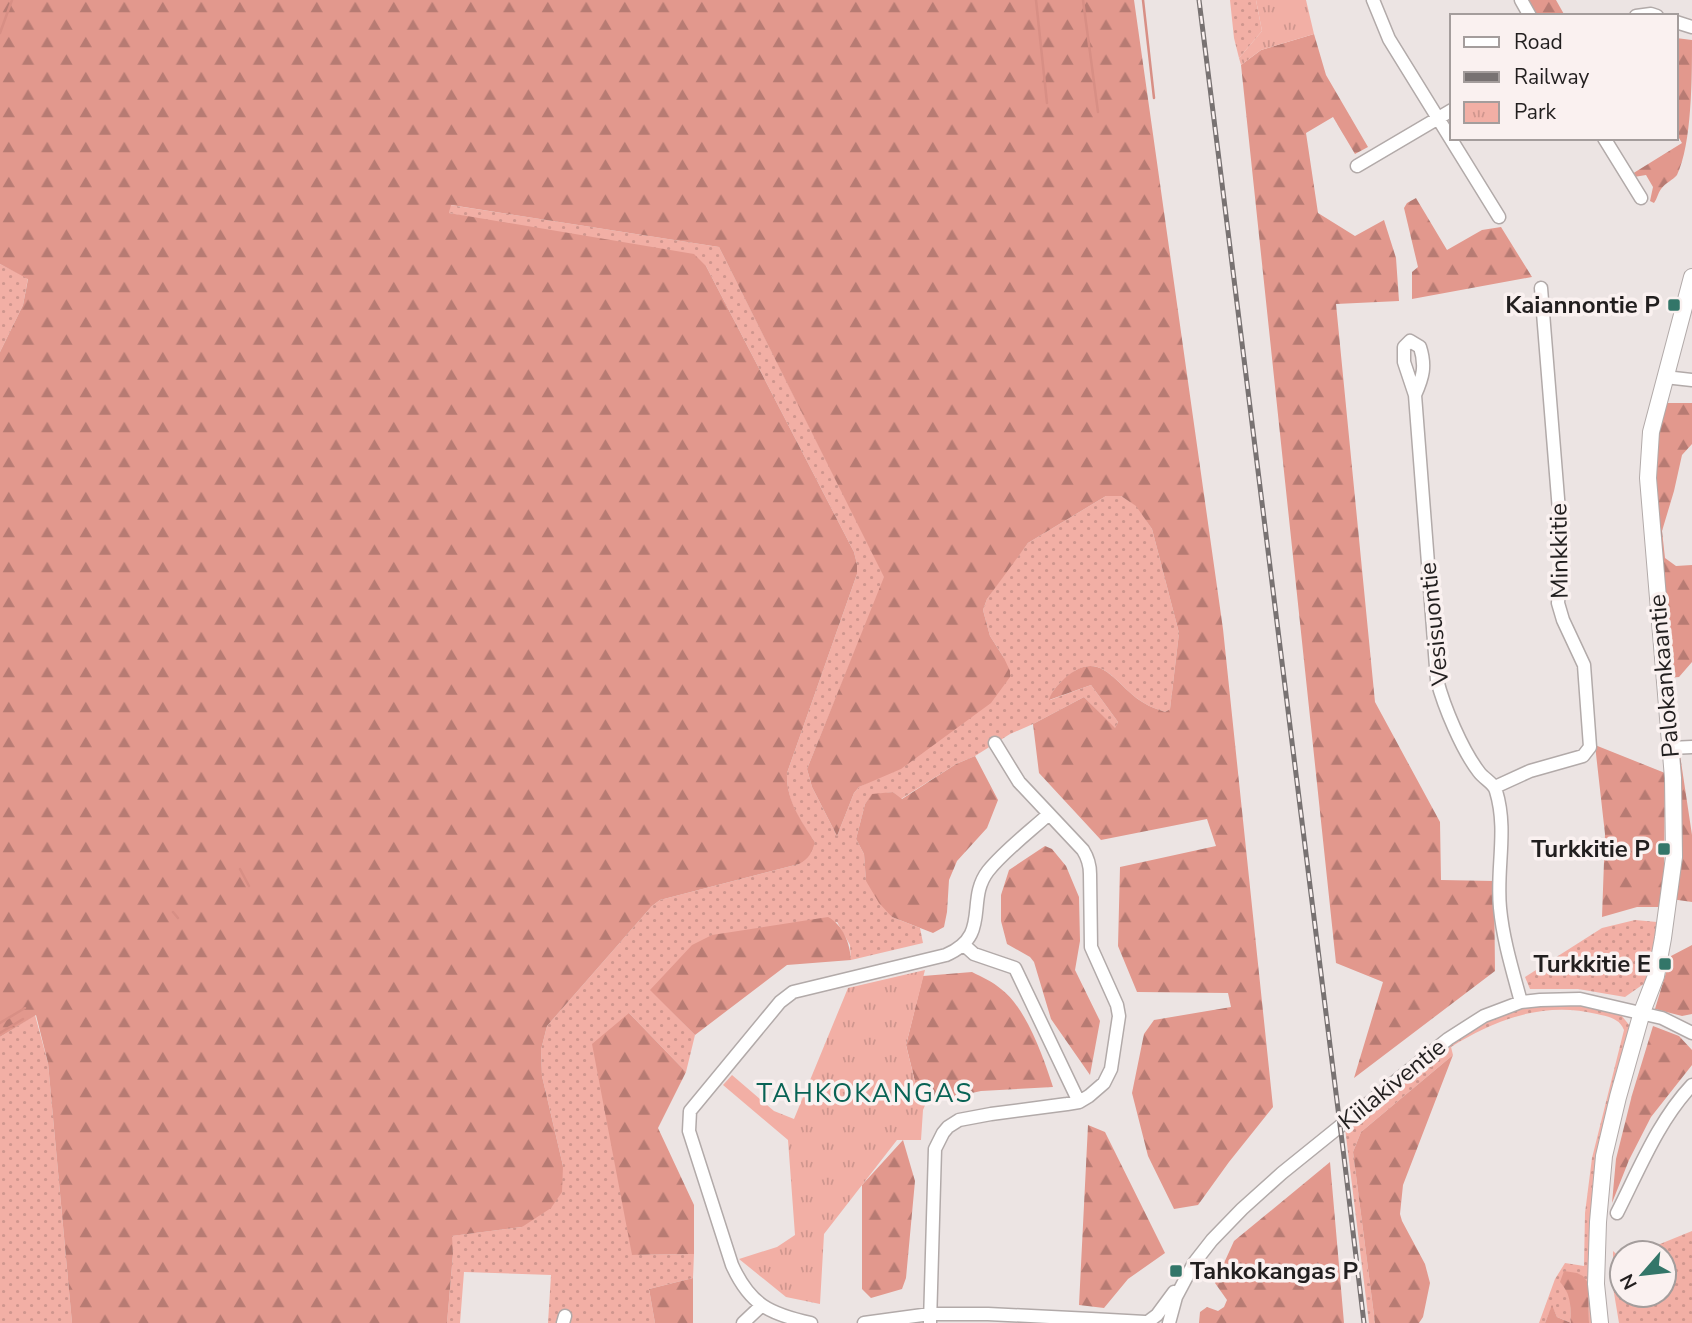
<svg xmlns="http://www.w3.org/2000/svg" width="1692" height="1323" viewBox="0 0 1692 1323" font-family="'Nunito Sans',sans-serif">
  <defs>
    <pattern id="grass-dots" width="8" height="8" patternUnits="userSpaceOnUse" patternTransform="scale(1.75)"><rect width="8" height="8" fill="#f2afa5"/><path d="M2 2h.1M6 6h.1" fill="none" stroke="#cf968e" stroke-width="1.8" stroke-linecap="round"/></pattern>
    <pattern id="forest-firs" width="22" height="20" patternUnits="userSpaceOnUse" patternTransform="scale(1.75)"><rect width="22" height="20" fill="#e2988d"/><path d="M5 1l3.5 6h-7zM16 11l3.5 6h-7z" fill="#b77b73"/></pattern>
    <pattern id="park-tufts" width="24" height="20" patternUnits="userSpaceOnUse" patternTransform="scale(1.75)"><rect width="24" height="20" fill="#f2afa5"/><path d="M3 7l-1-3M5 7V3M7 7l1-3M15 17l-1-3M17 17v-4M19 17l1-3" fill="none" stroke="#cf968e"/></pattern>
  </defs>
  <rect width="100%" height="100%" fill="#ece4e3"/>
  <path fill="url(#grass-dots)" d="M 1230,0 L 1256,0 L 1262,31 L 1239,58 L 1234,38 Z
    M 450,205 L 719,247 L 885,577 L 807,769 L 812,787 L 837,836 L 854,793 L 859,787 L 873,780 L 1004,658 L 990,636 L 983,610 L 987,599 L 1009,567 L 1028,543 L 1106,496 L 1121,496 L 1137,506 L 1152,529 L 1179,633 L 1170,709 L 1165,712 C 1158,709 1150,707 1144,703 C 1116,687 1101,646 1066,678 C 1058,685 1052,689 1050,700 L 1091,685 L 1118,722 L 1115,729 L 1084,697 L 1033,724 L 1010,734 L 975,756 L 956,764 L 901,799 L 893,792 L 872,795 L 865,804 L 856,839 L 864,854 L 866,880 L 892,917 L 920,928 L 923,943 L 851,960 L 850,945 L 837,922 L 651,990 L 695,1035 L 686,1072 L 629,1013 L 632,1255 L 694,1254 L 693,1278 L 649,1289 L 655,1323 L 548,1323 L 551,1275 L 464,1272 L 460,1323 L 447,1323 L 453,1254 L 451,1236 L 522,1227 L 563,1166 L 542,1076 L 541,1050 L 547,1026 L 652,906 L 660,900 L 799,864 L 815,842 C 800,821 786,800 787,773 L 857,574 L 857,564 L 854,552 L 706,266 L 449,213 Z
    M 0,264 L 28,278 L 23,305 L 0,352 Z
    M 1635,920 L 1657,922 L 1655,938 L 1645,983 L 1625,997 L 1578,989 L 1530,989 L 1525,977 L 1602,928 Z
    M 1578,1004 L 1616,1012 L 1621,1015 L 1630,1026 L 1631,1037 L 1614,1095 L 1595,1323 L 1589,1323 L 1588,1283 L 1567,1291 L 1570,1299 L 1571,1323 L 1557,1317 L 1552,1306 L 1545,1323 L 1539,1323 L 1555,1279 L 1565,1263 L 1584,1266 L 1585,1213 L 1592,1158 L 1624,1030 C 1619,1018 1609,1017 1597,1014 C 1544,1001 1496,1019 1451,1047 L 1453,1055 L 1361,1132 L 1353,1152 L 1375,1323 L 1369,1323 L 1345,1128 L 1451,1043 L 1486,1021 L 1523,1008 L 1542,1005 Z
    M 35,1015 L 48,1063 L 72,1323 L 0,1323 L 0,1037 Z
    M 1692,1231 L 1692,1323 L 1619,1323 L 1613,1287 L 1613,1251 L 1622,1259 L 1622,1295 L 1664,1295 L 1664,1253 L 1638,1253 Z"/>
  <path fill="url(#forest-firs)" d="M 0,0 L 1134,0 L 1223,629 L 1273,1107 L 1229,1162 L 1198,1205 L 1174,1209 L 1148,1156 L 1132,1093 L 1144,1034 L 1154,1020 L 1231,1007 L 1228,993 L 1137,992 L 1118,946 L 1120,867 L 1216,846 L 1207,819 L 1101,840 L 1039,773 L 1033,724 L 1084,697 L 1115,728 L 1118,722 L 1091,685 L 1049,700 C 1052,690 1057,686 1065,678 C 1101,646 1115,686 1144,703 C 1150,707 1158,709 1165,712 L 1170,709 L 1179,633 L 1152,529 L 1136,506 L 1121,496 L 1106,496 L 1028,543 L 987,599 L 983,610 L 990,636 L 1004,658 L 1010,671 L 1010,677 L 991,703 L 901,769 L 859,787 L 854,793 L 837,836 L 812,787 L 807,769 L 884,577 L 719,247 L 451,205 L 449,213 L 694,254 L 706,266 L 854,552 L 857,564 L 857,574 L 787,773 C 786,800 801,821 815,842 C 812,852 809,859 799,864 L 660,900 L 652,906 L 547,1026 L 541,1050 L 542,1076 L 563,1166 L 562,1192 L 551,1208 L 522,1227 L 452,1236 L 453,1254 L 447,1323 L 72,1323 L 48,1063 L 36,1015 L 0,1037 L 0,352 L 23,305 L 28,279 L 0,264 Z
    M 1528,0 L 1556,0 L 1565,16 L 1537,16 Z
    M 1314,34 L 1326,75 L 1368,147 L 1355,154 L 1333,117 L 1306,133 L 1318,213 L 1355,236 L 1384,220 L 1396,258 L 1399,301 L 1336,304 L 1375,702 L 1440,822 L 1441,880 L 1494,881 L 1495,971 L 1354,1078 L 1383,982 L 1336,963 L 1241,65 L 1261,50 Z
    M 1676,38 L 1692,40 C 1692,77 1692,144 1677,175 C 1673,180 1665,183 1661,189 C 1658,193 1657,199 1654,203 L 1650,201 L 1653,187 L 1646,175 L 1634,177 L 1632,174 L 1682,143 L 1676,133 Z
    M 1416,198 L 1447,250 L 1482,230 L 1501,227 L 1532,277 L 1412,299 L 1412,272 L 1418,267 L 1404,208 L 1407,203 Z
    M 1661,403 L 1692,403 L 1692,444 L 1682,455 L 1674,491 L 1662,531 L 1665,558 L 1676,566 L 1692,565 L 1692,662 L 1679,677 L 1668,678 L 1650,477 Z
    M 1595,745 L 1665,773 L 1664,876 L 1659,907 L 1637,907 L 1602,917 L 1605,834 Z
    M 1680,755 L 1692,835 L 1692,902 L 1671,899 L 1675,759 Z
    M 975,756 L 998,800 L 987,828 L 957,861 L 949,880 L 947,912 L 944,927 L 933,933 L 892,917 L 879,903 L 866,881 L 864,854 L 856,839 L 865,804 L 872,794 L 893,792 L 902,799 L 956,764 Z
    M 1045,846 L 1052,849 L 1066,866 L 1079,897 L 1080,941 L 1075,970 L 1100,1021 L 1090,1075 L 1051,1019 L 1034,962 L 1030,957 L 1007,944 L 1001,921 L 1001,895 L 1009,870 Z
    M 828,917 C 843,925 850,943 851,960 L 787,965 L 695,1035 L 650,990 L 692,945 L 712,935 Z
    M 1692,945 L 1692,1014 L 1682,1016 L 1655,1009 L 1671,956 Z
    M 972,972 C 982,977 993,982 1001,989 C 1026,1007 1044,1059 1053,1087 L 981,1091 L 926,1103 L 917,1090 L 906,1045 L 923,976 Z
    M 629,1013 L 686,1072 L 658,1128 L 694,1205 L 694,1254 L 632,1255 L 592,1044 Z
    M 1653,1026 L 1679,1036 L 1692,1050 L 1692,1065 L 1651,1117 L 1629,1160 L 1612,1203 L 1616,1159 L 1632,1095 Z
    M 1453,1055 L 1403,1185 L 1400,1214 L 1402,1221 L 1425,1264 L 1430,1283 L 1423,1317 L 1419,1323 L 1375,1323 L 1353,1152 L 1361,1132 Z
    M 1088,1125 L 1105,1132 L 1165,1253 L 1128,1279 L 1104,1308 L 1079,1305 Z
    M 903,1140 L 915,1181 L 906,1278 L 902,1289 L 871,1298 L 862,1289 L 862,1185 Z
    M 1330,1162 L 1344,1323 L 1199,1323 L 1200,1312 L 1207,1307 L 1218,1311 L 1224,1307 L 1227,1300 L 1215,1283 L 1234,1241 Z
    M 1564,1271 L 1577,1273 L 1583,1276 L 1588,1283 L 1589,1323 L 1545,1323 L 1552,1305 L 1557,1317 L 1571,1323 C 1570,1305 1572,1296 1560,1282 Z
    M 693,1278 L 693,1323 L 655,1323 L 649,1289 Z"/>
  <path fill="url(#park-tufts)" d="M 1256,0 L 1306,0 L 1314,34 L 1261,50 L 1241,65 L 1239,58 L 1262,31 Z
    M 925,970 L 906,1045 L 917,1090 L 926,1103 L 923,1110 L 921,1140 L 897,1140 L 824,1234 L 820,1304 L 786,1297 L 739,1259 L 777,1247 L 795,1235 L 788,1140 L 723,1085 L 732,1075 L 774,1111 L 794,1119 L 848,988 Z"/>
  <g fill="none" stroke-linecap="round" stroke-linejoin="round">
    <path stroke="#d88f85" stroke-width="2.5" d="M 1036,0 L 1047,103
      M 1083,0 L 1098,112
      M 1143,0 L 1154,98
      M 0,33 L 12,0
      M 240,869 L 249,886
      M 173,912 L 178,918
      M 0,1023 L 25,1008
      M 0,1033 L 23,1019"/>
    <g stroke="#b2aaa9" stroke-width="15">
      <path id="minor" d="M 1373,0 L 1389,39 L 1499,217
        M 1521,0 L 1530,16
        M 1636,16 L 1651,14 L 1657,16
        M 1676,22 L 1692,27
        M 1604,138 L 1641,198
        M 1357,166 L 1452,110
        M 1665,377 L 1692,380
        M 1415,395 L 1404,362 L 1404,347 L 1410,341 L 1420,347 C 1426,366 1423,377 1415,395 L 1437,680 C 1444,707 1462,750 1479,772 C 1484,779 1494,783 1496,791 C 1508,830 1496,869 1500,908 C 1503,940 1513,972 1521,1002
        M 1670,748 L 1692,747
        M 1495,787 L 1530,771 L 1583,756 L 1590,747 L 1584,665 L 1563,620 L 1558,603 L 1562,548 L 1541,288
        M 964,945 L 974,954 L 1015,968 L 1079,1102
        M 1617,1213 C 1639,1170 1658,1121 1692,1085
        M 1149,1321 L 1157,1315 L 1174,1292
        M 563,1323 L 565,1316
        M 743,1323 L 761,1306
        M 811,1323 C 770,1314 750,1305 732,1265 L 689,1131 L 690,1111 L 780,1002 L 793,992 L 946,955 C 992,935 965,901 988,871 C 1004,851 1029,832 1049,814
        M 864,1323 L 930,1314 L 988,1314 L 1091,1319
        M 930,1323 L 935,1149 L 943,1133 L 948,1127 L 959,1120 L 991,1114 L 1067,1104 L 1079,1102 L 1089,1096 L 1104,1083 L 1111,1069 L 1119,1016 L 1117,1005 L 1091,947 L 1090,874 C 1090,865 1088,858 1083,850 L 1019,782 L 995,743
        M 1100,1323 L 1091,1319 L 1145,1322
        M 1169,1323 L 1176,1297 L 1194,1263 L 1212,1240 L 1242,1209 L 1282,1173 L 1448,1039 L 1484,1016 L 1521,1002 L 1540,1000 L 1580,999 L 1662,1018 L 1692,1033"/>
    </g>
    <g stroke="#b2aaa9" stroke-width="18">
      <path id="major" d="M 1600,1323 L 1596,1284 L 1598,1222 L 1604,1156 L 1618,1097 L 1642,1012 L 1656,976 L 1663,938 L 1674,857 L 1673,778 L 1648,478 L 1651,432 L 1692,277"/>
    </g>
    <use href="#minor" stroke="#fff" stroke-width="12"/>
    <use href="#major" stroke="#fff" stroke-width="16"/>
    <g stroke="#787272" stroke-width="5">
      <path id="rail" d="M 1199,0 L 1344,1157 L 1364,1323"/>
    </g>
    <use href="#rail" stroke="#faf1f0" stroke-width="2.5" stroke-dasharray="8" stroke-linecap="butt"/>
  </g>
  <g fill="#337669" stroke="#faf1f0" stroke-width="2.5">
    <rect x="1667" y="298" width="14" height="14" rx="3.5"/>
    <rect x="1657" y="842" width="14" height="14" rx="3.5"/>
    <rect x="1658" y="957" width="14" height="14" rx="3.5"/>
    <rect x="1169" y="1264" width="14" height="14" rx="3.5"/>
  </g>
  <g text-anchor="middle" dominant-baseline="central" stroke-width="7" stroke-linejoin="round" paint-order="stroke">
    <g font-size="24" font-weight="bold" fill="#221f1f" stroke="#faf1f0" text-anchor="end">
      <text x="1660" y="305">Kaiannontie P</text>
      <text x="1650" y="849">Turkkitie P</text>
      <text x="1651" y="964">Turkkitie E</text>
      <text x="1190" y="1271" text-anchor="start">Tahkokangas P</text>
    </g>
    <g font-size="24" fill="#221f1f" stroke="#faf1f0">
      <text transform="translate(1559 551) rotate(-91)">Minkkitie</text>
      <text transform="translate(1434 624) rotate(-96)">Vesisuontie</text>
      <text transform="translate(1664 676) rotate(-95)">Palokankaantie</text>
      <text transform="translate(1392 1084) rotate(-39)">Kiilakiventie</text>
    </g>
    <g font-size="26" letter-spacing="2" fill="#086355" stroke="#faf1f0">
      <text x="865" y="1093">TAHKOKANGAS</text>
    </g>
  </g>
  <rect x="1450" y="14" width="228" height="126" fill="#faf1f0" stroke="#a49d9c" stroke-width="2"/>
  <rect x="1464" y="37" width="35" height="10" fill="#ffffff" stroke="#a49d9c" stroke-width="2"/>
  <text x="1514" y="49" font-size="21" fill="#221f1f">Road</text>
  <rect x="1464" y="72" width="35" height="10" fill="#787272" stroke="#a49d9c" stroke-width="2"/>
  <text x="1514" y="84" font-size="21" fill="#221f1f">Railway</text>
  <rect x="1464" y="102" width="35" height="21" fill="url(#park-tufts)" stroke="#a49d9c" stroke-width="2"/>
  <text x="1514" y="119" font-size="21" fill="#221f1f">Park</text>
  <g transform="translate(1643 1274) rotate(242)"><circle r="33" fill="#faf1f0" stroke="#a49d9c" stroke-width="2"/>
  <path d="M0-5L12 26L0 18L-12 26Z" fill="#337669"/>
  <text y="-10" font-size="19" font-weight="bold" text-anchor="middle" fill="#221f1f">N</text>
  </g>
</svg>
